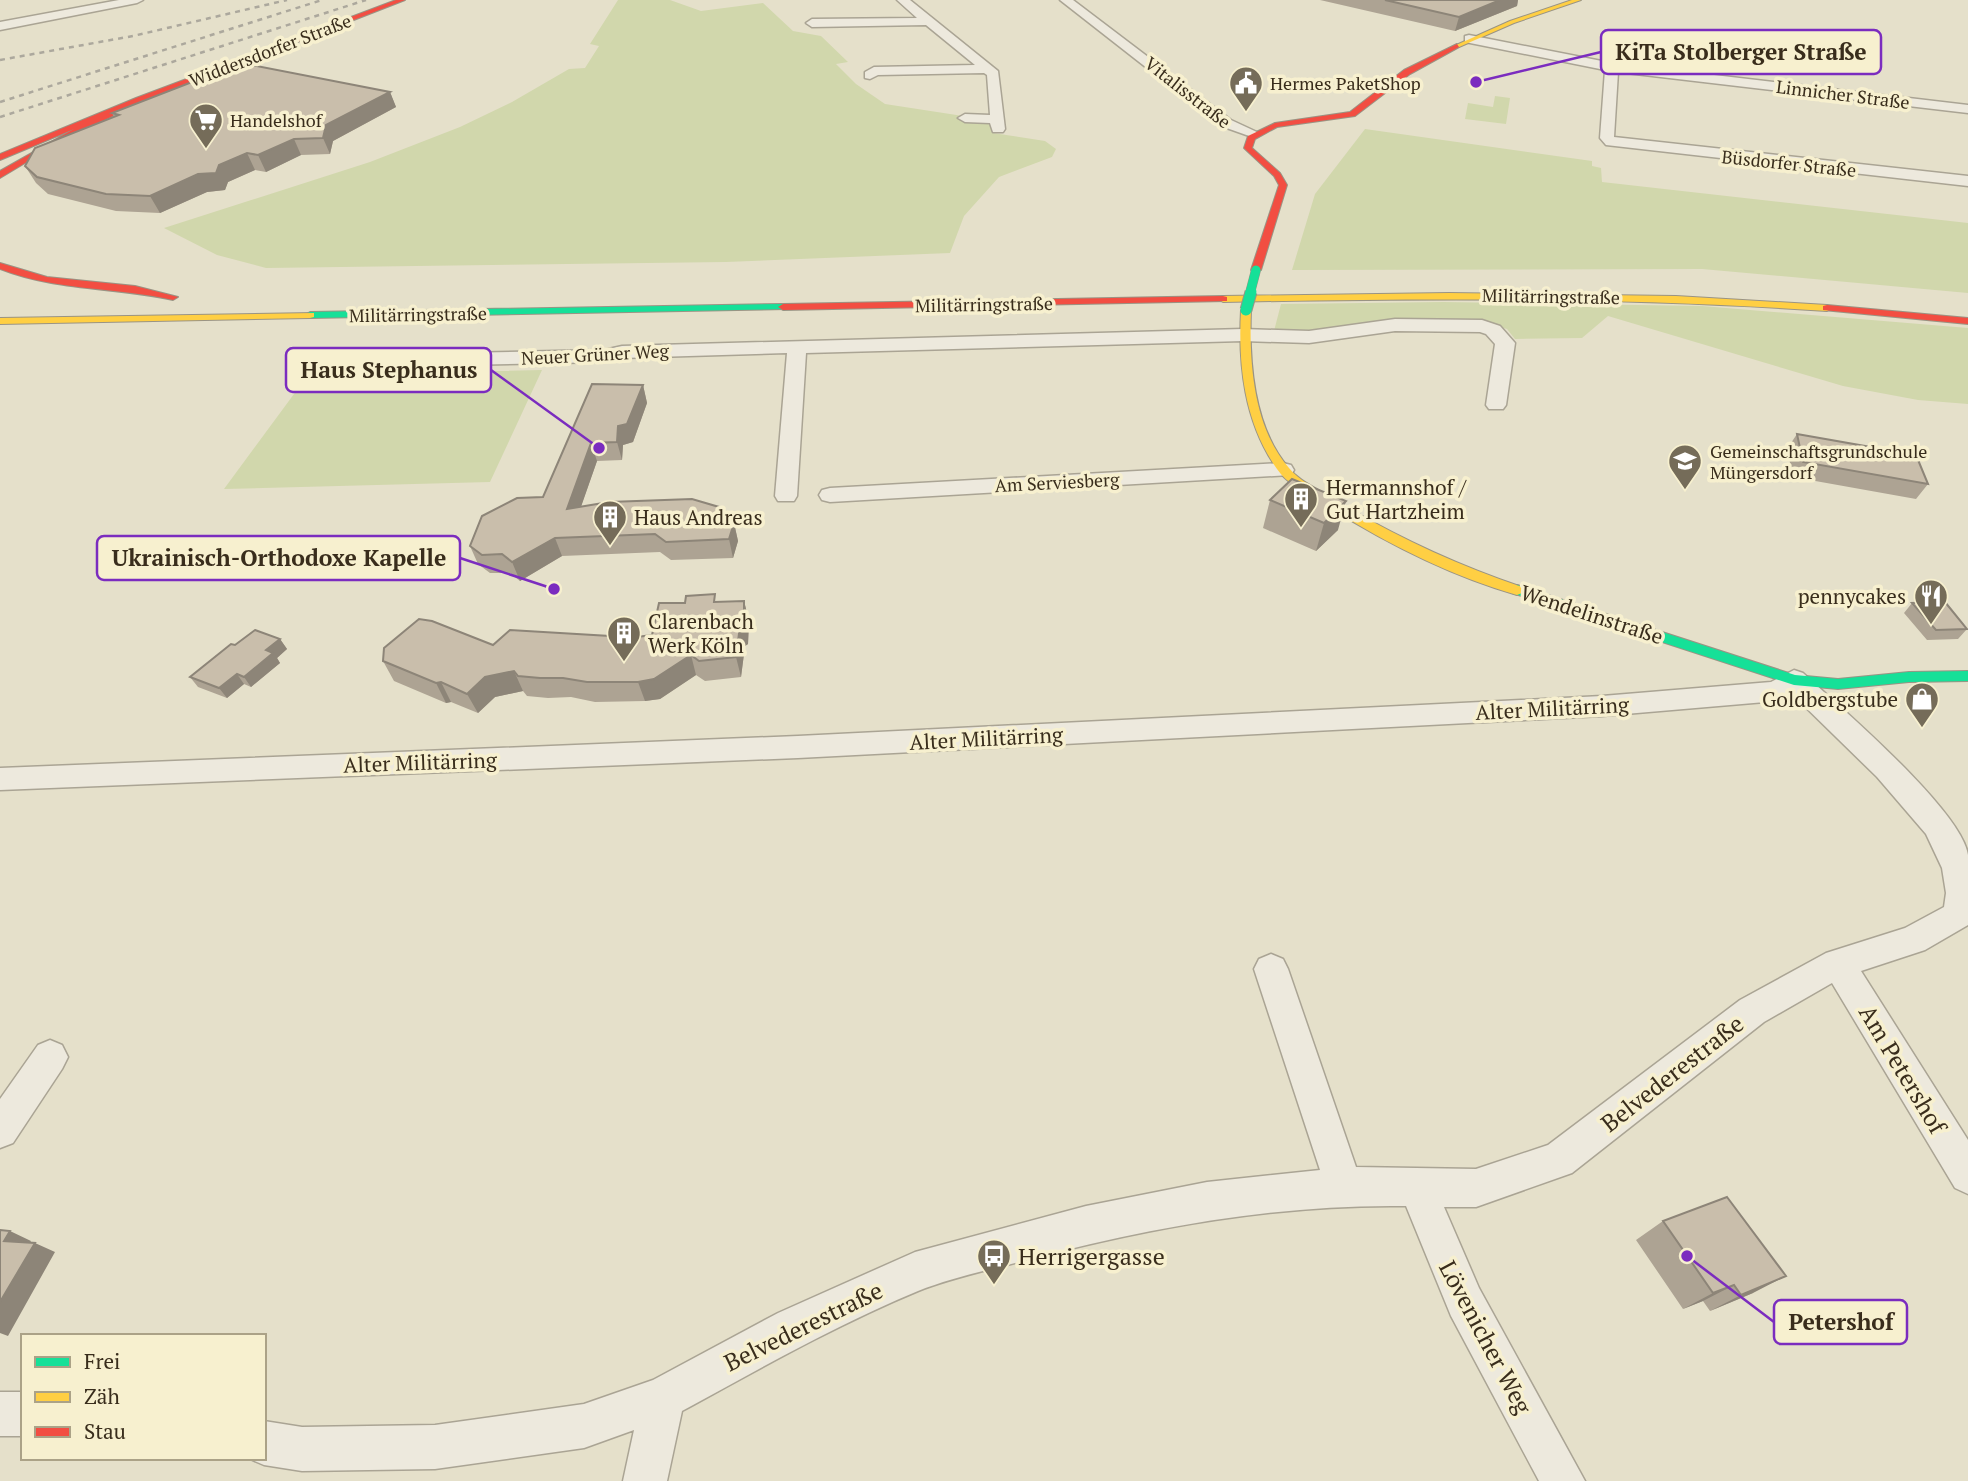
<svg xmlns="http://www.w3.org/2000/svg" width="1968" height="1481" viewBox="0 0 1968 1481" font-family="'PT Serif',serif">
  <rect width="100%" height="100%" fill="#e5e0ca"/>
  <path fill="#d1d7ac" d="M 618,0 L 670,0 L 701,11 L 763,3 L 793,31 L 821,36 L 848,62 L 836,64 L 856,84 L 885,104 L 963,116 L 962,121 L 985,121 L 992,124 L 993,133 L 1045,141 L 1056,149 L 1052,157 L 999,177 L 964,216 L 950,253 L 726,262 L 266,268 L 217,255 L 164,228 L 370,162 L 460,127 L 512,102 L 569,69 L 585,68 L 599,46 L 590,44 Z
    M 1495,96 L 1510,98 L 1506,124 L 1465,119 L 1468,103 L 1493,107 Z
    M 1365,129 L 1592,161 L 1592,166 L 1601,168 L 1602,182 L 1968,223 L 1968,293 L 1702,269 L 1292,270 L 1315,194 Z
    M 1443,302 L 1702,306 L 1968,328 L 1968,404 L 1918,400 L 1843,386 L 1608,316 L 1582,338 L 1515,339 L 1507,329 L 1482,322 L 1307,332 L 1274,331 L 1281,304 Z
    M 542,370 L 490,482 L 224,489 L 308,375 Z"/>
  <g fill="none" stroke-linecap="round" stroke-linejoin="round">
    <g stroke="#aaa494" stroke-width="3">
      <path id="street" d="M 119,0 L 143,0 L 137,3 L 0,30 L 0,22 Z
        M 897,0 L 910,0 L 998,71 L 1005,129 L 1003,132 L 993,132 L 990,123 L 965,122 L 958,118 L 965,114 L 990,115 L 987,75 L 984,73 L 878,75 L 870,79 L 865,78 L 865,72 L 874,67 L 975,65 L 926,25 L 812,27 L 806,23 L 812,19 L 917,18 Z
        M 1060,0 L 1073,0 L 1231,120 L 1259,133 L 1252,137 L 1221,126 Z
        M 1469,35 L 1612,63 L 1968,105 L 1968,113 L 1618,72 L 1614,137 L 1968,176 L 1968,186 L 1606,145 L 1600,138 L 1605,70 L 1465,42 L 1465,36 Z
        M 1395,319 L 1482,320 L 1500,326 L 1515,343 L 1506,405 L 1503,409 L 1489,409 L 1486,405 L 1495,344 L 1486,334 L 1480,332 L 1395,331 L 1309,343 L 1243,341 L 806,353 L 797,496 L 794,501 L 778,501 L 775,496 L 787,353 L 622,358 L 604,362 L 309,368 L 299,362 L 309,356 L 604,350 L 622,346 L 1243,329 L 1309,331 Z
        M 1283,463 L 1291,465 L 1294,470 L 1291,475 L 830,502 L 822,500 L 819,495 L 822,490 L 830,488 Z
        M 1794,670 L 1803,673 C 1840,707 1962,811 1968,855 C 1968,878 1968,903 1968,925 L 1925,950 L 1861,971 L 1968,1140 L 1968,1194 L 1955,1188 L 1832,983 L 1764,1022 L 1572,1173 L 1476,1207 L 1444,1207 L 1479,1288 L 1585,1481 L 1539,1481 L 1451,1316 L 1406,1206 C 1278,1204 1152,1227 1030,1259 C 993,1269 953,1277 918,1291 C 836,1325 759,1369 682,1411 L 667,1481 L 623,1481 L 634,1430 L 584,1448 L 435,1469 L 302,1471 L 264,1465 L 248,1458 L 264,1458 L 264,1421 L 302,1427 L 435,1425 L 584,1404 L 653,1380 L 778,1313 L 915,1252 L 1086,1206 L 1207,1182 L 1320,1170 L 1254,969 L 1259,959 L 1271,954 L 1283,959 L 1288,969 L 1356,1167 L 1476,1169 L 1548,1145 L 1740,1000 L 1826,953 L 1905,928 L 1944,907 L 1946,893 L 1942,868 L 1926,834 L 1877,777 L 1792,694 L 1777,701 L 1602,716 L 798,758 L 0,790 L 0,768 L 798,736 L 1602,696 L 1771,682 Z
        M 50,1040 L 62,1045 L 68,1057 L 62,1069 L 13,1143 L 0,1148 L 0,1099 L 38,1045 Z
        M 0,1392 L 23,1392 L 23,1436 L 0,1436 Z"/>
    </g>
    <g stroke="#9a9484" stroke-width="2">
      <path id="fast" d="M 783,304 L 788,307 L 787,309 L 310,318 L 305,315 L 310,312 Z
        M 1517,585 L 1795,675 L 1838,679 L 1909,672 L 1968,671 L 1968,681 L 1909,682 L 1838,689 L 1794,685 L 1512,593 L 1510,590 L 1512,587 Z"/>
    </g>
    <g stroke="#9a9484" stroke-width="2">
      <path id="slow" d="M 1572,0 L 1581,0 L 1514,23 L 1459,47 L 1454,46 L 1510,21 Z
        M 1449,293 L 1676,296 L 1827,305 L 1832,308 L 1827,311 C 1626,297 1425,298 1223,302 L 1218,299 L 1223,296 Z
        M 1246,307 L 1251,310 C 1249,362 1253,427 1289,468 C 1299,481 1315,487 1328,496 C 1390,534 1454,564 1522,587 L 1524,590 L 1522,593 L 1517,595 C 1447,575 1380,540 1319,501 C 1304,491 1287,484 1277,469 C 1244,422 1238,365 1241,310 Z
        M 314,313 L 314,317 L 310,318 L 0,324 L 0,318 Z"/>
    </g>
    <g stroke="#9a9484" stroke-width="2">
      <path id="jam" d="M 396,0 L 405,0 L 133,106 L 60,142 L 0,178 L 0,171 L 74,129 L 0,160 L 0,154 L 136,98 Z
        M 1457,44 L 1459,47 L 1410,74 L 1355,116 L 1277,127 L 1255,139 L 1252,148 L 1280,173 L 1287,185 L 1261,270 L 1253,272 L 1251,270 L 1279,185 L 1274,176 L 1244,148 L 1248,136 L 1275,123 L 1350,112 L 1404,70 Z
        M 0,263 L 47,277 L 135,286 L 178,297 L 173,300 C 116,287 55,291 0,269 Z
        M 1223,296 L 1227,297 L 1227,301 L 783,310 L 778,307 L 783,304 Z
        M 1827,305 L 1968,318 L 1968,324 L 1823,310 L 1823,306 Z"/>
    </g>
    <use href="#street" fill="#ede9dd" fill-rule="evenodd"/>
    <use href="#fast" fill="#16e098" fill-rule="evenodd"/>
    <use href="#slow" fill="#ffcf43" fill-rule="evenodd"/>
    <use href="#jam" fill="#f24e42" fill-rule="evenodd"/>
    <path stroke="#aca89d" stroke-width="2.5" stroke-dasharray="5 5" stroke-linecap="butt" d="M 0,60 L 133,36 L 287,0
      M 0,102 L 322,0
      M 0,117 L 366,0"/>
    <g stroke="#9a9484" stroke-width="10" stroke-linecap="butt">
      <path id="fast-bridge-far1" d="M 1250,293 L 1256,270"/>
    </g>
    <g stroke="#9a9484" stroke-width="13" stroke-linecap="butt">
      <path id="fast-bridge" d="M 1246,310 L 1251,292"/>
    </g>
    <use href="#fast-bridge-far1" stroke="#16e098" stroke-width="9"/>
    <use href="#fast-bridge" stroke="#16e098" stroke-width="11"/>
  </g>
  <path fill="#ada393" d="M 1320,0 L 1518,0 L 1517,6 L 1455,31 Z
    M 390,92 L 396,107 L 333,141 L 330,154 L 301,155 L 266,172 L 255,170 L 228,182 L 225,190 L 207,192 L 160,213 L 116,211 L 48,194 L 36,183 L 25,166 L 114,117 L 112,113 Z
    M 643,385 L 647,403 L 633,442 L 623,445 L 622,460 L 597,461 L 581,506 L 734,523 L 738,541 L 733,558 L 671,560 L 660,552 L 562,556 L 520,581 L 510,573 L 490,573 L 478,564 L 470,546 L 543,497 Z
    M 1797,434 L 1928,484 L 1916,499 L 1793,477 L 1787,449 Z
    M 1292,479 L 1338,530 L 1316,551 L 1263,528 L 1270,500 Z
    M 744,601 L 749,621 L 748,644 L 745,646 L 741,677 L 705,681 L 696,675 L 660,699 L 645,701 L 595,702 L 571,697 L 548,698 L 527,696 L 523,691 L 495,697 L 478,713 L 451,702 L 446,703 L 394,681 L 383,661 L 493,645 L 613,640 L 652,635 Z
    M 1912,603 L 1967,629 L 1958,639 L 1927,640 L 1904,613 Z
    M 280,639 L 287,649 L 277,658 L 280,663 L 251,687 L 244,684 L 227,698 L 198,687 L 190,677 L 235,645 Z
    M 1663,1221 L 1753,1293 L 1710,1311 L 1703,1301 L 1683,1309 L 1636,1240 Z"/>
  <path fill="#8d8578" d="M 1500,0 L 1518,0 L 1517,6 L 1455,31 L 1459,17 Z
    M 390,92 L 396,107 L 333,141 L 330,154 L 323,138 L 326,125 Z
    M 294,139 L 301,155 L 266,172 L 258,155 Z
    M 247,153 L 255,170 L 228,182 L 225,190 L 207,192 L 160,213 L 150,196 Z
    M 643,385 L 647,403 L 633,442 L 623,445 L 622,460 L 617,442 L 618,426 Z
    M 591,443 L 597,461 L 574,527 L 567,509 Z
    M 1346,501 L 1338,530 L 1316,551 L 1324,523 Z
    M 734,523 L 738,541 L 733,558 L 729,539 Z
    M 555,538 L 562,556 L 520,581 L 512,562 Z
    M 744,601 L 749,621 L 748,644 L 745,646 L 741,677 L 736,657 Z
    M 280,639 L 287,649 L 277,658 L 280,663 L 251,687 L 244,677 L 266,650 Z
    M 691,655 L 696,675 L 660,699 L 645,701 L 638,682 Z
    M 514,671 L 523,691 L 495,697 L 478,713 L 467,694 L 485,677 Z
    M 237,674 L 244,684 L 227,698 L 219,688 Z
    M 441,682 L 451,702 L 446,703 L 436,683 Z
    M 10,1231 L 31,1241 L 25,1251 L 4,1241 Z
    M 35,1243 L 55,1252 L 8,1336 L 0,1333 L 0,1302 Z
    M 1786,1276 L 1753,1293 L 1710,1311 L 1741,1295 Z
    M 1734,1285 L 1703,1301 L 1683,1309 L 1713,1293 Z"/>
  <path fill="#c9beab" stroke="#8d8578" stroke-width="2" d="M 1385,0 L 1500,0 L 1459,17 Z
    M 251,65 L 390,92 L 326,125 L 323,138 L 294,139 L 258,155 L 247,153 L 219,165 L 216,173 L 198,174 L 150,196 L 106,194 L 37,177 L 25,166 L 35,148 L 119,115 L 112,113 L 210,75 Z
    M 592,384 L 643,385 L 627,424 L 618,426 L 617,442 L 591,443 L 567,509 L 609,502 L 692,499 L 719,507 L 734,523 L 729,539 L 666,542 L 655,534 L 555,538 L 512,562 L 502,554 L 482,555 L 470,546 L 482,516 L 517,498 L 543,497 Z
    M 1797,434 L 1916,455 L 1928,484 L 1803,462 Z
    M 1292,479 L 1346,501 L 1324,523 L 1270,500 Z
    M 715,594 L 714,602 L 744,601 L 744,624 L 740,626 L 736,657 L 699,661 L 691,655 L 654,679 L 638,682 L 587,682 L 563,678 L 540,678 L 518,676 L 514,671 L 485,677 L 467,694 L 441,682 L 436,683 L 383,661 L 384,648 L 419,619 L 432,621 L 493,645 L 510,630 L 610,636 L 613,640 L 652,635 L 659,603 L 685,603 L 686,596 Z
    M 1945,602 L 1967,629 L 1936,630 L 1912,603 Z
    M 255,630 L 280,639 L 266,650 L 273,653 L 244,677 L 237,674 L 219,688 L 190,677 L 231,644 L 235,645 Z
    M 1727,1197 L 1786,1276 L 1741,1295 L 1734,1285 L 1713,1293 L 1663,1221 Z
    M 0,1230 L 10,1231 L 4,1241 L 35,1243 L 0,1302 Z"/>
  <defs>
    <g id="civic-pin" transform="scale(1.75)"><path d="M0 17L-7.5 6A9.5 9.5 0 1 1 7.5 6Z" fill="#756c59" stroke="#f7f0cf"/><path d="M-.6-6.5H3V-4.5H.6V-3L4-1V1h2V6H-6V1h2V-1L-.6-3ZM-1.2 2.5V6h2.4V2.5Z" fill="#fff"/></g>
    <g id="supermarket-pin" transform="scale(1.75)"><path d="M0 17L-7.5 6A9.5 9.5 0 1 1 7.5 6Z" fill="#756c59" stroke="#f7f0cf"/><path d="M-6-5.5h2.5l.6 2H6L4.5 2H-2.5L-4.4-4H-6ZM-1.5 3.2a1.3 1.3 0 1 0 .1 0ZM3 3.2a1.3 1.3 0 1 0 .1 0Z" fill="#fff"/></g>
    <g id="school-pin" transform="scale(1.75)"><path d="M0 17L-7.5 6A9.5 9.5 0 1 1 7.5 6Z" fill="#756c59" stroke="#f7f0cf"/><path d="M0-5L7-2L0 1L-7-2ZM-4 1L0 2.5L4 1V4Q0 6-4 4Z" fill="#fff"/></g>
    <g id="building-pin" transform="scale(1.75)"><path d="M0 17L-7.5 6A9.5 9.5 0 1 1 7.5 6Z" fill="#756c59" stroke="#f7f0cf"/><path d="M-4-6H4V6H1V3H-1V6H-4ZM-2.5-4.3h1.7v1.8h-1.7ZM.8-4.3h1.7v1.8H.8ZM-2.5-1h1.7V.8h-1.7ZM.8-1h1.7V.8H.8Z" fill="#fff"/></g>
    <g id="restaurant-pin" transform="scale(1.75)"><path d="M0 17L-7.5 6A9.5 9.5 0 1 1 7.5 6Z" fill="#756c59" stroke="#f7f0cf"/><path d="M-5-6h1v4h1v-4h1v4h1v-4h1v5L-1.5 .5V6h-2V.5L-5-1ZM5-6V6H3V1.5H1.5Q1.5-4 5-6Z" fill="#fff"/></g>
    <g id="shop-pin" transform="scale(1.75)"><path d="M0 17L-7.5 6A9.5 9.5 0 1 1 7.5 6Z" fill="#756c59" stroke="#f7f0cf"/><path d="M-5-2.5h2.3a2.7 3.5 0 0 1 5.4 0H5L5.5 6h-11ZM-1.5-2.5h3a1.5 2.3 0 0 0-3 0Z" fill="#fff"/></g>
    <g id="bus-pin" transform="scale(1.75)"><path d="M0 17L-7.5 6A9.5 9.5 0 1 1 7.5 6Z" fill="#756c59" stroke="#f7f0cf"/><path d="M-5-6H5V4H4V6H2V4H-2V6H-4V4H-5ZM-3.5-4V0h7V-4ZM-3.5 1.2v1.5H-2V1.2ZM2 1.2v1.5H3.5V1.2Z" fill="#fff"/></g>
  </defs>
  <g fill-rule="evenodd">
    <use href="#civic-pin" x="1246" y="83"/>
    <use href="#supermarket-pin" x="206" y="120"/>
    <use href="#school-pin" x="1685" y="461"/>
    <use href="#building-pin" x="1301" y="499"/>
    <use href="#building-pin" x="610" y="517"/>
    <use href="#restaurant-pin" x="1931" y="596"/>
    <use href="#building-pin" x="624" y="633"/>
    <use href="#shop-pin" x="1922" y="699"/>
    <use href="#bus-pin" x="994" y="1256"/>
  </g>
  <g text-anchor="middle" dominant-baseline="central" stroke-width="7" stroke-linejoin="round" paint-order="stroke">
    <g font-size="18" fill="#392d1c" stroke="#f7f0cf">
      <text transform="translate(270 50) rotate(-21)">Widdersdorfer Straße</text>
      <text transform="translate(1188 92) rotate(38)">Vitalisstraße</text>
      <text transform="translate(1843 94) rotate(7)">Linnicher Straße</text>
      <text transform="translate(1789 163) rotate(6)">Büsdorfer Straße</text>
      <text transform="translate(1551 296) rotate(1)">Militärringstraße</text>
      <text transform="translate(984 304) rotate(-1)">Militärringstraße</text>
      <text transform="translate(418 314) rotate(-1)">Militärringstraße</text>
      <text transform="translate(595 354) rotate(-3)">Neuer Grüner Weg</text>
      <text transform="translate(1057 482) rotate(-3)">Am Serviesberg</text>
    </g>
    <g font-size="18" fill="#392d1c" stroke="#f7f0cf" text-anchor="start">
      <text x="1270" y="83">Hermes PaketShop</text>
      <text x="230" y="120">Handelshof</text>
      <text x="1710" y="451">Gemeinschaftsgrundschule<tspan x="1710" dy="21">Müngersdorf</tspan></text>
    </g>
    <g font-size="21" fill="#392d1c" stroke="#f7f0cf" text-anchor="start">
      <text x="1326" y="487">Hermannshof /<tspan x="1326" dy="24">Gut Hartzheim</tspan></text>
      <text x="634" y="517">Haus Andreas</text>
      <text x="1906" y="596" text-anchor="end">pennycakes</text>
      <text x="648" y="621">Clarenbach<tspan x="648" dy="24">Werk Köln</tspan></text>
      <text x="1898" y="699" text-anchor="end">Goldbergstube</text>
    </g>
    <g font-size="21" fill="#392d1c" stroke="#f7f0cf">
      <text transform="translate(1592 614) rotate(18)">Wendelinstraße</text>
      <text transform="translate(1552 708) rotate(-3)">Alter Militärring</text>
      <text transform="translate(986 738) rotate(-3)">Alter Militärring</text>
      <text transform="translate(420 762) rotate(-2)">Alter Militärring</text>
    </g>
    <g font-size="24" fill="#392d1c" stroke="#f7f0cf">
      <text transform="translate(1903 1069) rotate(59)">Am Petershof</text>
      <text transform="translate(1672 1073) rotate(-38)">Belvederestraße</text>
      <text transform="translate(803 1326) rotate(-26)">Belvederestraße</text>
      <text transform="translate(1486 1337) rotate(62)">Lövenicher Weg</text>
    </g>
    <g font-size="24" fill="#392d1c" stroke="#f7f0cf" text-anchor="start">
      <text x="1018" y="1256">Herrigergasse</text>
    </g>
  </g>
  <path fill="none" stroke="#7b2cbf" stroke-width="2.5" d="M1476 82L1601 52M599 448L491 370M554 589L460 558M1687 1256L1774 1322"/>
  <g fill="#7b2cbf" stroke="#f7f0cf" stroke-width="2.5">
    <circle cx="1476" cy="82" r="7"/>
    <circle cx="599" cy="448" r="7"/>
    <circle cx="554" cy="589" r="7"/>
    <circle cx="1687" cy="1256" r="7"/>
  </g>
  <g fill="#f7f0cf" stroke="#7b2cbf" stroke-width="2.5">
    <rect x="1601" y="30" width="280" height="44" rx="7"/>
    <rect x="286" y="348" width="205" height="44" rx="7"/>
    <rect x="97" y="536" width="363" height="44" rx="7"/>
    <rect x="1774" y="1300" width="133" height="44" rx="7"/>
  </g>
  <g font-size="23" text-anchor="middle" font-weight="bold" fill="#392d1c">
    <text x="1741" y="60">KiTa Stolberger Straße</text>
    <text x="389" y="378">Haus Stephanus</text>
    <text x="279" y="566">Ukrainisch-Orthodoxe Kapelle</text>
    <text x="1841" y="1330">Petershof</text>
  </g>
  <rect x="21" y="1334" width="245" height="126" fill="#f7f0cf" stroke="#aba287" stroke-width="2"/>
  <rect x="35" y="1357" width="35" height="10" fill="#16e098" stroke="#aba287" stroke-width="2"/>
  <text x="84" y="1369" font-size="21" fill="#392d1c">Frei</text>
  <rect x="35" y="1392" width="35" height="10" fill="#ffcf43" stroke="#aba287" stroke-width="2"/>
  <text x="84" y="1404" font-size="21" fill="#392d1c">Zäh</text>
  <rect x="35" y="1427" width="35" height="10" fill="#f24e42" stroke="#aba287" stroke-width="2"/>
  <text x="84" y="1439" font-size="21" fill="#392d1c">Stau</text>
</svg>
